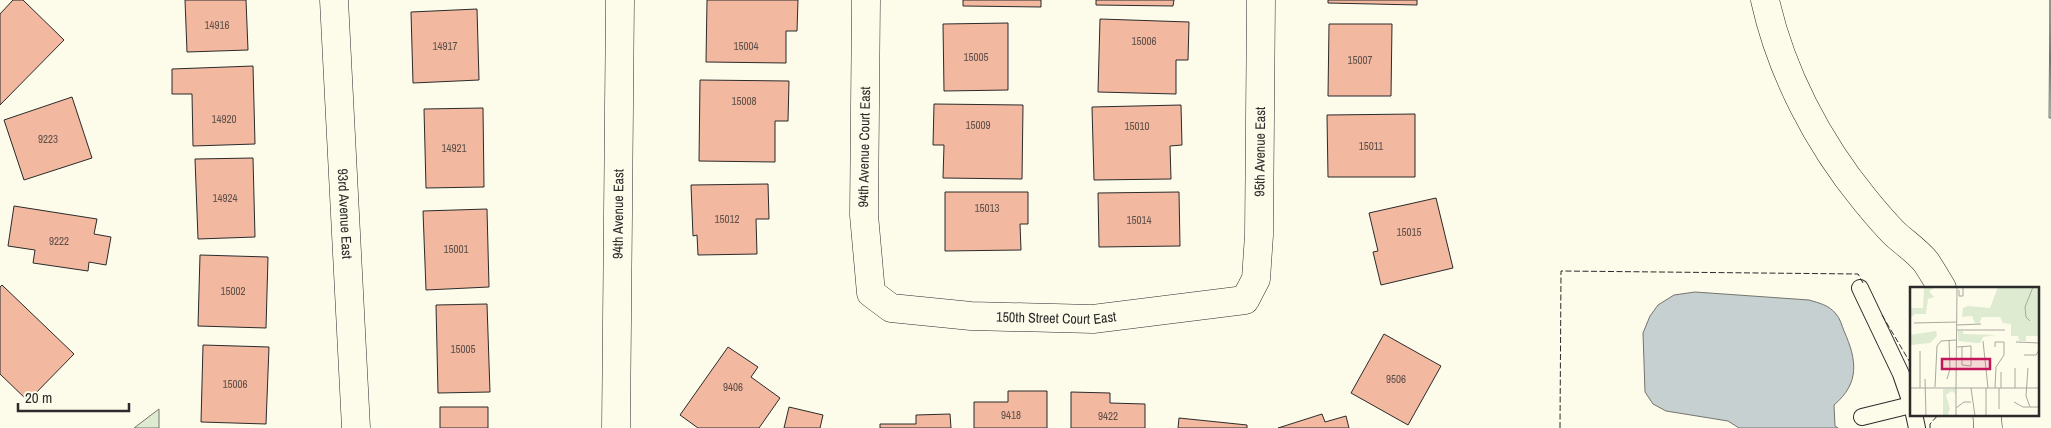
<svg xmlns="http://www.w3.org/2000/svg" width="2051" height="428" viewBox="0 0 2051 428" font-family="'Archivo Narrow',sans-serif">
  <rect width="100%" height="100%" fill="#fdfbea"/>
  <path fill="#deebd1" stroke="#74746e" d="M 2050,0 L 2051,118 L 2049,118 Z
    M 159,409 L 159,428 L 134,428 Z"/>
  <path fill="#c7d0d0" stroke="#74746e" d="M 1695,292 L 1809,300 C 1819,303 1829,305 1836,314 C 1840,318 1842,326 1844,331 C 1857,360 1860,383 1834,405 L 1835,426 L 1838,428 L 1739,428 L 1728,421 L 1666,411 L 1653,404 L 1645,392 L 1643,333 L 1650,316 L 1658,305 L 1674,295 Z"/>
  <path fill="#f2b8a0" stroke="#2b2b2b" d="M 13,0 L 23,0 L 64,40 L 0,105 L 0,14 Z
    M 185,0 L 246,0 L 248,50 L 187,52 Z
    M 707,0 L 798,0 L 797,31 L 786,31 L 786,63 L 706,62 Z
    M 963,0 L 1041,0 L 1041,7 L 963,6 Z
    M 1096,0 L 1174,0 L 1173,6 L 1096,5 Z
    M 1328,0 L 1417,0 L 1417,5 L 1328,3 Z
    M 477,9 L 479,80 L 413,83 L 411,12 Z
    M 1100,19 L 1189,22 L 1188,60 L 1176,60 L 1176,94 L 1098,92 Z
    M 1008,23 L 1008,90 L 944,91 L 943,24 Z
    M 1329,24 L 1392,24 L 1391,96 L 1328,96 Z
    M 253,66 L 255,144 L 193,146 L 192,94 L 172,94 L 172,69 Z
    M 700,80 L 789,81 L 788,121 L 775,121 L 775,162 L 699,161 Z
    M 72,97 L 92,158 L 24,180 L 4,120 Z
    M 934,104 L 1023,105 L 1022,179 L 943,178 L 944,145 L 933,145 Z
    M 1181,105 L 1182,145 L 1170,146 L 1171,179 L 1094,180 L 1092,107 Z
    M 483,108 L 484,187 L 426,188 L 424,109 Z
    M 1415,114 L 1415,177 L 1328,177 L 1327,115 Z
    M 253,158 L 255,237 L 198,239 L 195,159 Z
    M 768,184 L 769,219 L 756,219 L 757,254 L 698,255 L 697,235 L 693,236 L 691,185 Z
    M 945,192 L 1028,192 L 1028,224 L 1020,224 L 1021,250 L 945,251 Z
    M 1179,192 L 1180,246 L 1099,247 L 1098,193 Z
    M 1436,198 L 1453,268 L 1381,285 L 1373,252 L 1378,251 L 1369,213 Z
    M 14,206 L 97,219 L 94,234 L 111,237 L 106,265 L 89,262 L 88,271 L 33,263 L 35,250 L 8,246 Z
    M 487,209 L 489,287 L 426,290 L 423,211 Z
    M 200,255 L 268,257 L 266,328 L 198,326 Z
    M 2,285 L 74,354 L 28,401 L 0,374 L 0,287 Z
    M 487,304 L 490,392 L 438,393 L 436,305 Z
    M 1384,334 L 1441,366 L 1408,425 L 1351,393 Z
    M 203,345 L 269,347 L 266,424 L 201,422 Z
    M 728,347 L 758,367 L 751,377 L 780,398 L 759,428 L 698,428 L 680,415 Z
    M 1008,391 L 1047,391 L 1047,428 L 974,428 L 974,402 L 1008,402 Z
    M 1071,392 L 1110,393 L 1110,403 L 1145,404 L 1145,428 L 1071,428 Z
    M 440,407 L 488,407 L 488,428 L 440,428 Z
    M 789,407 L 823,415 L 820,428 L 784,428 Z
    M 950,414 L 951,428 L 880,428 L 880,424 L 916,424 L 916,415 Z
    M 1322,414 L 1325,422 L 1346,416 L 1349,428 L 1278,428 Z
    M 1179,418 L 1247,425 L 1247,428 L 1178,428 Z"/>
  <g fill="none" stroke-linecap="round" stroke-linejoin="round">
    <g stroke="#2b2b2b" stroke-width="18">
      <path id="service" d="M 1860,288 L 1901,374 L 1911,403
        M 1914,414 L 1917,428
        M 1862,417 L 1911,405"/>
    </g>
    <g stroke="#2b2b2b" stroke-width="29">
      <g id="minor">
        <path id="s1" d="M 334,0 L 356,428"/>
        <path id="s2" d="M 866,0 L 864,215 L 871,293 L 891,308 L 971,316 L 1093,319 L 1245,300 L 1256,279 L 1259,235 L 1261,0"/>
        <path d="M 1765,0 C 1781,72 1818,143 1865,200 C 1874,211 1884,223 1895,234 C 1905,243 1918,252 1926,262 C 1932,271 1937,280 1942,288"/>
        <path d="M 1987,414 L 1988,428"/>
      </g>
    </g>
    <g stroke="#2b2b2b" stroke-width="29">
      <g id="secondary">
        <path id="s3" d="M 616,428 L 620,0"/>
      </g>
    </g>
    <use href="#service" stroke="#fdfbea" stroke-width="16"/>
    <use href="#minor" stroke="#fdfbea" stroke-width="28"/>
    <use href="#secondary" stroke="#fdfbea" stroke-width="28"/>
    <path stroke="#2b2b2b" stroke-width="1" stroke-dasharray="6 2.5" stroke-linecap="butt" d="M 1882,315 L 1911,364
      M 1560,428 L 1561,271 L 1858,274 L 1863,283
      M 1930,428 L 1930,424 L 1939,414"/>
  </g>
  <g text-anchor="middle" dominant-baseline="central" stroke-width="4" stroke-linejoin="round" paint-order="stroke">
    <g font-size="11" fill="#5d4e48">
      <text x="217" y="25">14916</text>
      <text x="1144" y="41">15006</text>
      <text x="445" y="46">14917</text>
      <text x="746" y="46">15004</text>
      <text x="976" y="57">15005</text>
      <text x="1360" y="60">15007</text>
      <text x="744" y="101">15008</text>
      <text x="224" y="119">14920</text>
      <text x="978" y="125">15009</text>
      <text x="1137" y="126">15010</text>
      <text x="48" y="139">9223</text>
      <text x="1371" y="146">15011</text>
      <text x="454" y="148">14921</text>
      <text x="225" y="198">14924</text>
      <text x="987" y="208">15013</text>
      <text x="727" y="219">15012</text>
      <text x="1139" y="220">15014</text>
      <text x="1409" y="232">15015</text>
      <text x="59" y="241">9222</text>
      <text x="456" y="249">15001</text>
      <text x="233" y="291">15002</text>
      <text x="463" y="349">15005</text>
      <text x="1396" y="379">9506</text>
      <text x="235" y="384">15006</text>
      <text x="733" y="387">9406</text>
      <text x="1011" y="415">9418</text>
      <text x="1108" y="416">9422</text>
    </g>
    <g font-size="14" fill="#2b2b2b" stroke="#fdfbea">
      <text transform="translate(864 147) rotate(-89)">94th Avenue Court East</text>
      <text stroke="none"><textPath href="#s2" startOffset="825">95th Avenue East</textPath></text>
      <text stroke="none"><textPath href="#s1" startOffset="214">93rd Avenue East</textPath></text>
      <text stroke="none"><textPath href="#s3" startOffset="214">94th Avenue East</textPath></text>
      <text stroke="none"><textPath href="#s2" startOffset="484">150th Street Court East</textPath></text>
    </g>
  </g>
  <g transform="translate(1910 287)">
    <rect width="129" height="129" fill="#fdfbea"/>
    <path d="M 14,0 L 26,0 L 19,4 L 24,10 L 18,12 L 16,27 L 5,27 L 0,31 L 0,21 L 13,21 ZM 88,0 L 129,0 L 129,49 L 116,49 L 116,54 L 109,54 L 108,49 L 101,49 L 101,37 L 93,36 L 90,30 L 72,30 L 69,37 L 65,36 L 62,29 L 52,30 L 53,21 L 58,19 L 80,21 ZM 26,44 L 27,49 L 20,56 L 1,58 L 0,66 L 0,48 ZM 48,44 L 53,44 L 53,47 L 86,48 L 73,50 L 70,56 L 66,56 L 48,54 ZM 33,102 L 45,102 L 46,107 L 42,104 L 36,108 L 40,122 L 37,129 L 33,129 Z" fill="#deebd1"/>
    <path fill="none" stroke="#a9a89e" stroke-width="1" d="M 47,0 L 46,101 L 129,101M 49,3 L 49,9 L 53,9 L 53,0M 120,34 L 116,30 L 115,20 L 123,0M 4,36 L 47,35M 47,38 L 71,37M 47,43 L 95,43M 73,54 L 78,101M 106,55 L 129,56M 47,60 L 61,59 L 61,79 L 52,78 L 52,60M 85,60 L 85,55 L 94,55 L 94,68 L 86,80 L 85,101M 10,64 L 10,101M 114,68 L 126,68 L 129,63M 105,81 L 105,101M 118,81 L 116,109 L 120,120M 15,92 L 16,129M 37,92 L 40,82 L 39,53M 25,100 L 27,59 L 31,54 L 46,53M 0,101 L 46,101 L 46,129M 61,101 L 65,129M 89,101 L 89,122M 91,101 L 91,85M 104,115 L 113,120 L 129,120M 46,121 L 54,115 L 61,115M 76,129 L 76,101"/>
    <path fill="#c2185b" fill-opacity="0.15" stroke="#c2185b" stroke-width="2.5" d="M 32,72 L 80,72 L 80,82 L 32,82 Z"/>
    <rect width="129" height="129" fill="none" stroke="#2b2b2b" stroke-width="2.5"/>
  </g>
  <path d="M18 403v8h111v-8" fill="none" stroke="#2b2b2b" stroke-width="2.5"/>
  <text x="25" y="403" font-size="15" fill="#2b2b2b" stroke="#fdfbea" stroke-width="4" paint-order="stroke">20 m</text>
</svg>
